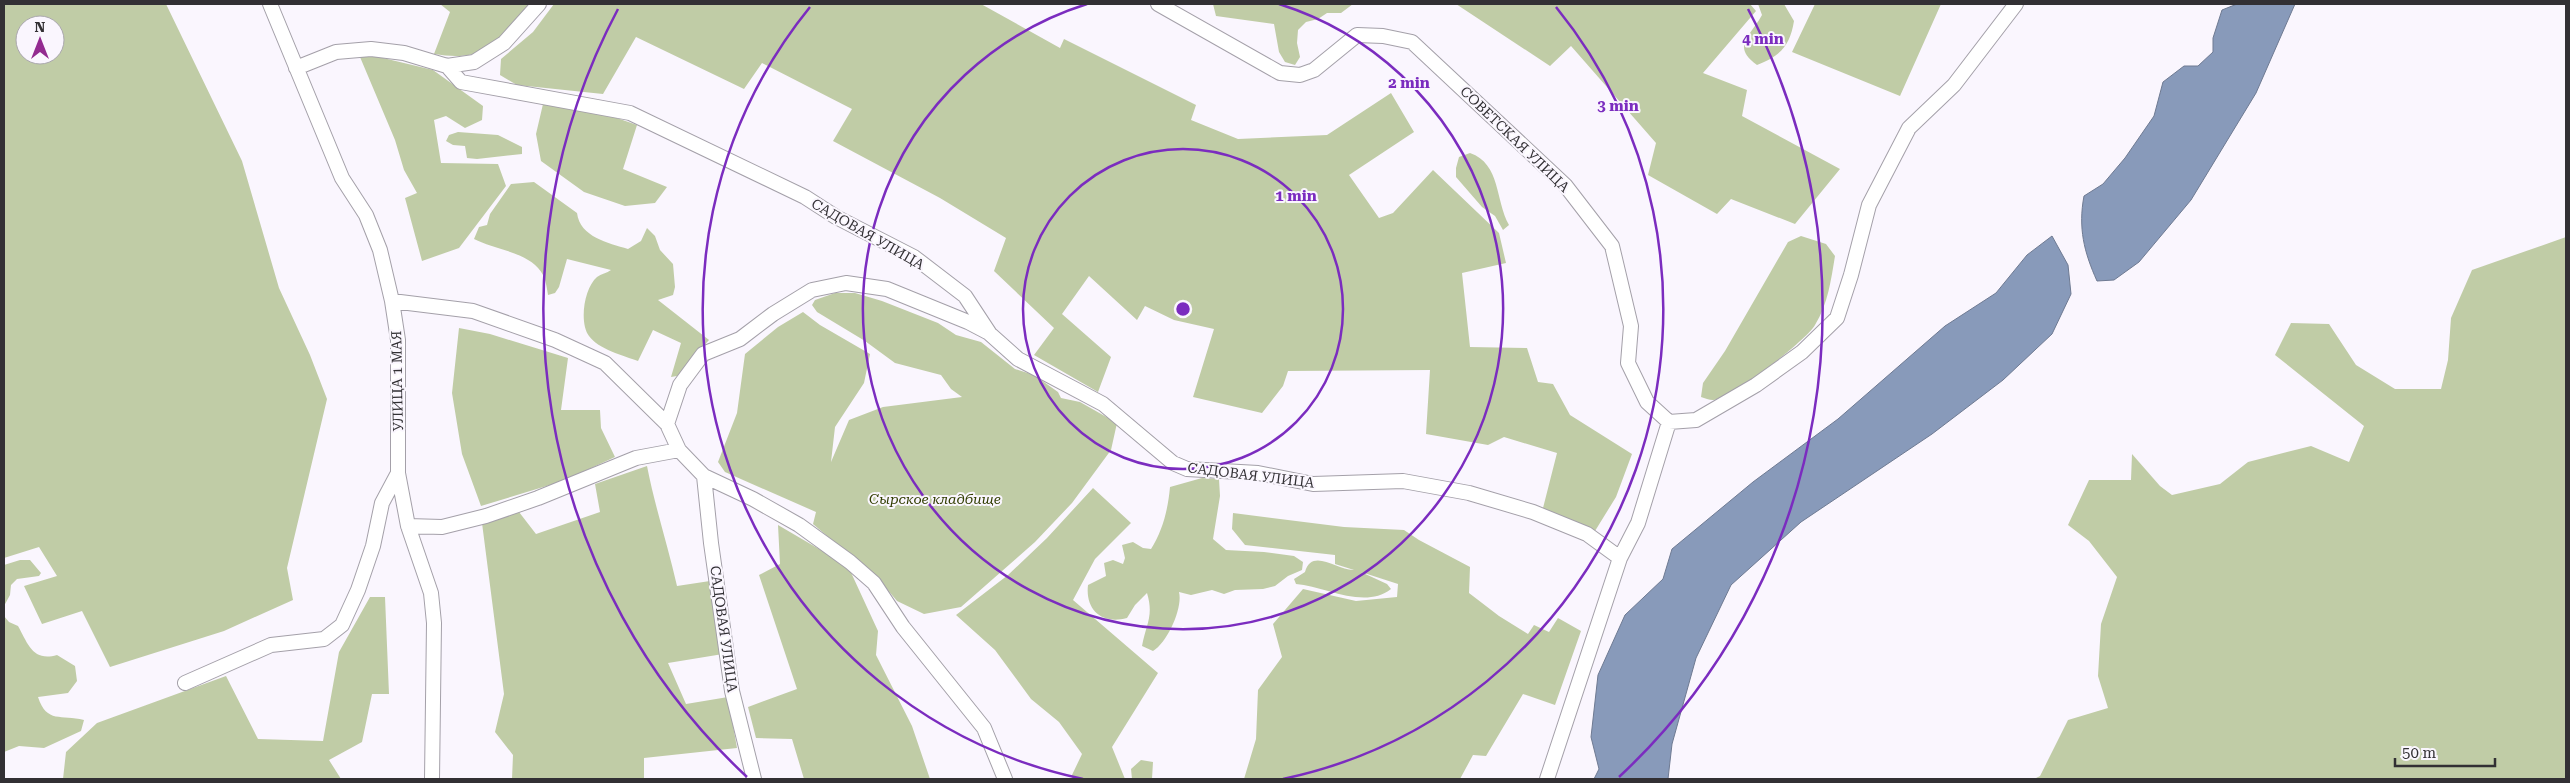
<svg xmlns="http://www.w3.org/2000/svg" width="2570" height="783" viewBox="0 0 2570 783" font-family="'Roboto Serif',serif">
  <rect width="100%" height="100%" fill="#faf6fe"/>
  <path fill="#c0cca6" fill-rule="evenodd" d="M 4,4 L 166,4 L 242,161 L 279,288 L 310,355 L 327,399 L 287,568 L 293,600 L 224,631 L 110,667 L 82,611 L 42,624 L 24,586 L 57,576 L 39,547 L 4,558 ZM 25,25 L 55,25 L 55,55 L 25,55 Z
    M 440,4 L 532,4 C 499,40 488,63 434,54 L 450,12 Z
    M 554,4 L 981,4 L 1060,48 L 1064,39 L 1196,105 L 1191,120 L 1238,139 L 1327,135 L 1391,93 L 1414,132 L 1349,175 L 1379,218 L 1393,213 L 1433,170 L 1499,233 L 1506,263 L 1462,273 L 1470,347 L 1527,348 L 1538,382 L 1553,384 L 1570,415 L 1632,454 L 1616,497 L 1595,531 L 1543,508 L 1557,453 L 1504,437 L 1488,445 L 1426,434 L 1430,370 L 1288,371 L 1283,386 L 1262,413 L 1193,397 L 1214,329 L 1174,320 L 1145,306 L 1137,320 L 1089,276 L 1062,314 L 1111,357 L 1098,392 L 1034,355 L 1054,328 L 994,271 L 1006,238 L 940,198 L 833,141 L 852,109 L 762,63 L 744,89 L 636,37 L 603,94 L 517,85 L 500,75 L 501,59 L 533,32 Z
    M 1213,4 L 1353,4 L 1341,13 L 1327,13 L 1318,19 L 1306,22 L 1298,30 L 1297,43 L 1300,57 L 1295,65 L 1285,62 L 1279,52 L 1274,24 L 1216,16 Z
    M 1456,4 L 1750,4 L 1756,11 L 1703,73 L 1747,90 L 1742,116 L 1840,169 L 1795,224 L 1731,199 L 1717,214 L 1648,175 L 1656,143 L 1571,46 L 1550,66 Z
    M 1758,4 L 1784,4 L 1794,21 C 1790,45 1781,56 1757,65 C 1731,46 1750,37 1762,15 Z
    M 1815,4 L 1941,4 L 1900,96 L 1792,52 Z
    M 360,57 L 379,57 L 433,70 L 483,106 L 482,120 L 465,128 L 446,116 L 434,120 L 441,163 L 498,164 L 506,186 L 459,248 L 422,261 L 405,198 L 417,193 L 404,170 L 395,140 Z
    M 543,104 L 611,116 L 637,125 L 623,169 L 667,187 L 655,203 L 625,206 L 584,192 L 541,161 L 536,134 Z
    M 458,132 L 498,135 L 522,147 L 522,154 L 477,159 L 467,158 L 465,146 L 453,145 L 446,141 L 449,135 Z
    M 1470,153 C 1501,164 1495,200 1509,225 L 1503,230 L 1495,216 L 1482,207 L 1456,177 L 1456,168 L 1459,157 Z
    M 534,182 L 577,213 C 580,237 608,243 628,249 L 641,241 L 647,228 L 655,236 L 660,250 L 673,264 L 675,287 L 673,295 L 658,300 L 709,340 L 677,376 L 671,377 L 681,343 L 653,330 L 638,361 C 624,356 598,349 589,336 C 579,323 584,288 597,277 C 601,274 607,273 611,270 L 567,259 L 559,287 L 555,293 L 548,295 C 547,289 546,281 543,275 C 531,252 495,250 474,239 L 479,227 L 487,225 L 490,214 L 511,184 Z
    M 1801,236 L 1826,244 L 1835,256 C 1831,280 1828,304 1815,325 C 1805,342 1731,398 1713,400 C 1709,400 1705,398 1701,397 L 1703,383 L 1725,351 L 1788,242 Z
    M 2566,237 L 2566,779 L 2034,779 L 2040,776 L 2068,720 L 2108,708 L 2098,676 L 2101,624 L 2117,577 L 2089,541 L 2068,525 L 2089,480 L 2131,480 L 2132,454 L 2160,486 L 2172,495 L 2220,484 L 2248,462 L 2311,446 L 2349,462 L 2364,426 L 2275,355 L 2291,323 L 2329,324 L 2356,365 L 2395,389 L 2441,389 L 2448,360 L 2451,318 L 2472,270 Z
    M 835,293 L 855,293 L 882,301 L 938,323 L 956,335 L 981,342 L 1015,369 L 1034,375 L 1058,392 L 1061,398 L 1080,402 L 1117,423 L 1111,450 L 1072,503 L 1035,542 L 961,607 L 924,614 L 897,601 L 881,582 L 813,524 L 816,512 L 725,472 L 718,462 L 737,413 L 745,354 L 778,327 L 803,312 L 820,325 L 870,354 L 864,383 L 835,427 L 831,462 L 849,420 L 883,407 L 962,397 L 951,389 L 941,375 L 895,363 L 865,341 L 817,312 L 812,305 L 815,300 Z
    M 459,328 L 490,334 L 568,358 L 561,410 L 600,410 L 601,428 L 615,457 L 563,481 L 481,506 L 462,454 L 452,393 Z
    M 647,466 C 655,507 668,546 677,586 L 710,581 L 723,654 L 668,663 L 686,704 L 728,697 L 737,748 L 644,758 L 644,779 L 512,779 L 513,755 L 495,732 L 504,694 L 482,523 L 519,512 L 536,534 L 600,512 L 595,484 Z
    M 1202,478 L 1219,479 L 1220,496 L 1213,539 L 1226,550 L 1264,552 L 1294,556 L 1303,562 L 1302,570 L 1288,576 L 1275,586 L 1263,589 L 1235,590 L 1224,594 L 1212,590 L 1191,595 L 1179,592 C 1183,607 1168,642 1153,651 L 1142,646 C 1146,624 1154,616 1147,593 L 1135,605 L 1127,618 C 1102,625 1085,610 1088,585 L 1106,576 L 1104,563 L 1113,560 L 1123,564 L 1125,558 L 1122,545 L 1133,542 L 1143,548 L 1151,549 C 1163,530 1168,509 1170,487 Z
    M 1093,488 L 1131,523 L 1095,559 L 1073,600 L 1158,673 L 1112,747 L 1125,779 L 1072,779 L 1072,775 L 1082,754 L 1059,722 L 1031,699 L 995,650 L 956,615 L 1008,575 L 1047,538 Z
    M 1233,513 L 1344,527 L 1404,530 L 1419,540 L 1470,567 L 1469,593 L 1499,616 L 1528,634 L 1534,625 L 1549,632 L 1558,618 L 1581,631 L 1555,705 L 1523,694 L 1486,756 L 1473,755 L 1460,779 L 1244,779 L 1256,739 L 1258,690 L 1282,657 L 1273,624 L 1303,589 L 1356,601 L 1397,597 L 1398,584 L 1361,572 L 1387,584 L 1391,589 C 1364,610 1325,586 1296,584 L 1294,579 L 1305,572 C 1312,547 1338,571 1354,570 L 1335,564 L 1335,555 L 1245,545 L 1232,529 Z
    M 778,525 L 848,566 L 878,631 L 876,655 L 912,726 L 930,779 L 804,779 L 792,739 L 756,738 L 748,707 L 797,689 L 759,575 L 780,564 Z
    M 20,560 L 30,560 L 41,573 L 39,576 L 17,579 L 11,585 L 10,595 L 4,606 L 4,565 Z
    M 370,597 L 385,597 L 389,694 L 372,694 L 362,742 L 329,760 L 341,779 L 63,779 L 66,752 L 97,723 L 226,676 L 258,739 L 323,741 L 339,652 Z
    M 4,616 L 9,622 L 18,626 C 28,644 33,662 57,655 L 75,666 L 77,681 L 68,693 L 38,697 C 47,724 61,714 84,720 L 81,731 L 44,748 L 19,746 L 4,752 Z
    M 1141,760 L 1153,762 L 1152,779 L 1132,779 L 1131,769 Z"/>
  <path fill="#889aba" stroke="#6e7a92" d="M 2237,4 L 2295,4 L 2256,93 L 2191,200 L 2139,262 L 2114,280 L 2097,281 C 2084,252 2078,228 2084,196 L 2103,184 L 2125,158 L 2154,116 L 2163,82 L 2184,66 L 2198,66 L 2213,52 L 2213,38 L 2222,10 Z
    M 2052,236 L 2068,265 L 2071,294 L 2052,334 L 2003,380 L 1932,434 L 1801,522 L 1731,585 L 1696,658 L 1672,744 L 1668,779 L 1594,779 L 1599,769 L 1591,737 L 1598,675 L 1625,615 L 1663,579 L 1672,549 L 1753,482 L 1838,419 L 1945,326 L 1996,293 L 2027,255 Z"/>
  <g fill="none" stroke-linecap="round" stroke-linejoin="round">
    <g stroke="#a4a0a9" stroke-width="16">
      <path id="minor" d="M 270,4 L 342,178 L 366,215 L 380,250 L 392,301 L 398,340 L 398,473 L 408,526 L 431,593 L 434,623 L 432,779
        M 1158,4 L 1280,73 L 1300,75 L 1314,70 L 1357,35 L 1383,36 L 1412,42 L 1565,185 L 1612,246 L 1631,326 L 1628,363 L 1647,402 L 1669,422
        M 447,66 L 474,62 L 504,43 L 539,4
        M 296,68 L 336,52 L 371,49 L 404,53 L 447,66 L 461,82 L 630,113 L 805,197 L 836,217 L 914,257 L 965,296 L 990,334 L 1018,359 L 1103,404 L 1173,463 L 1187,469 L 1258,473 L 1313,484 L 1403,481 L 1469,493 L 1533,512 L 1587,534 L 1620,558
        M 392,301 L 473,311 L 555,340 L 605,363 L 667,424 L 679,450 L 704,476 L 753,499 L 799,525 L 850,562 L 874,583 L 903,627 L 984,728 L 1005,779
        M 667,424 L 680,385 L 703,354 L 740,339 L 773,314 L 812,290 L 846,283 L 887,289 L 968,322 L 989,333
        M 704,476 L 711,543 L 732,691 L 754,779
        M 408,526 L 442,527 L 486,516 L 538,498 L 636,458 L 679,450
        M 185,683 L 271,645 L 324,639 L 342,625 L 358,590 L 373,546 L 382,503 L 398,473
        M 1547,779 L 1620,558 L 1638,523 L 1669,422 L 1696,420 L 1756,385 L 1802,352 L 1837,318 L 1851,275 L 1869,205 L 1909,128 L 1954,85 L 2016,4"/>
    </g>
    <use href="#minor" stroke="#fff" stroke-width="14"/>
  </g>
  <g fill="none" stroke="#7b2cbf" stroke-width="2.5">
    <circle cx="1183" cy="309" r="160"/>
    <path d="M1279 4A320 320 0 1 1 1087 4"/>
    <path d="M1083 779A480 480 0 0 1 810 7M1556 7A480 480 0 0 1 1283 779"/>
    <path d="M747 777A640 640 0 0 1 618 9M1748 9A640 640 0 0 1 1619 777"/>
  </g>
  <g text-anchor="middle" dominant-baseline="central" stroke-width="4" stroke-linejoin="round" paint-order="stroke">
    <g font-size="14" fill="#323034" stroke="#faf6fe">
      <text transform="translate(1515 139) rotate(44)">СОВЕТСКАЯ УЛИЦА</text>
      <text transform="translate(868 234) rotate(30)">САДОВАЯ УЛИЦА</text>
      <text transform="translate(397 381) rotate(-91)">УЛИЦА 1 МАЯ</text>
      <text transform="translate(1251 475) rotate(7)">САДОВАЯ УЛИЦА</text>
      <text transform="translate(724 629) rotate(82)">САДОВАЯ УЛИЦА</text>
    </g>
    <g font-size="14" font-style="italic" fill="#313d00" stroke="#faf6fe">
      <text x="935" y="499">Сырское кладбище</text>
    </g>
  </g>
  <circle cx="1183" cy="309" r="8" fill="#7b2cbf" stroke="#faf6fe" stroke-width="2.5"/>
  <g font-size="15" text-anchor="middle" font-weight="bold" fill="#7b2cbf" stroke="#faf6fe" stroke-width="4" stroke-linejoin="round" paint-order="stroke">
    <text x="1763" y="44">4 min</text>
    <text x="1409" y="88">2 min</text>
    <text x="1618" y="111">3 min</text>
    <text x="1296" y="201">1 min</text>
  </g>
  <rect width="2570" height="783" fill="none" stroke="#323034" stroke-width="10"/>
  <g transform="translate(40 40)"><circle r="24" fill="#faf6fe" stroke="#aaa7ad"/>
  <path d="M0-4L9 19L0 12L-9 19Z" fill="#932b90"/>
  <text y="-8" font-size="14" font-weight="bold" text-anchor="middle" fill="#323034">N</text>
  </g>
  <path d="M2395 758v8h100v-8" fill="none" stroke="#323034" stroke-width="2.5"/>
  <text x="2402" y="758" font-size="15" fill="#323034" stroke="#faf6fe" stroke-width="4" paint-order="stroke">50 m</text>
</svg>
